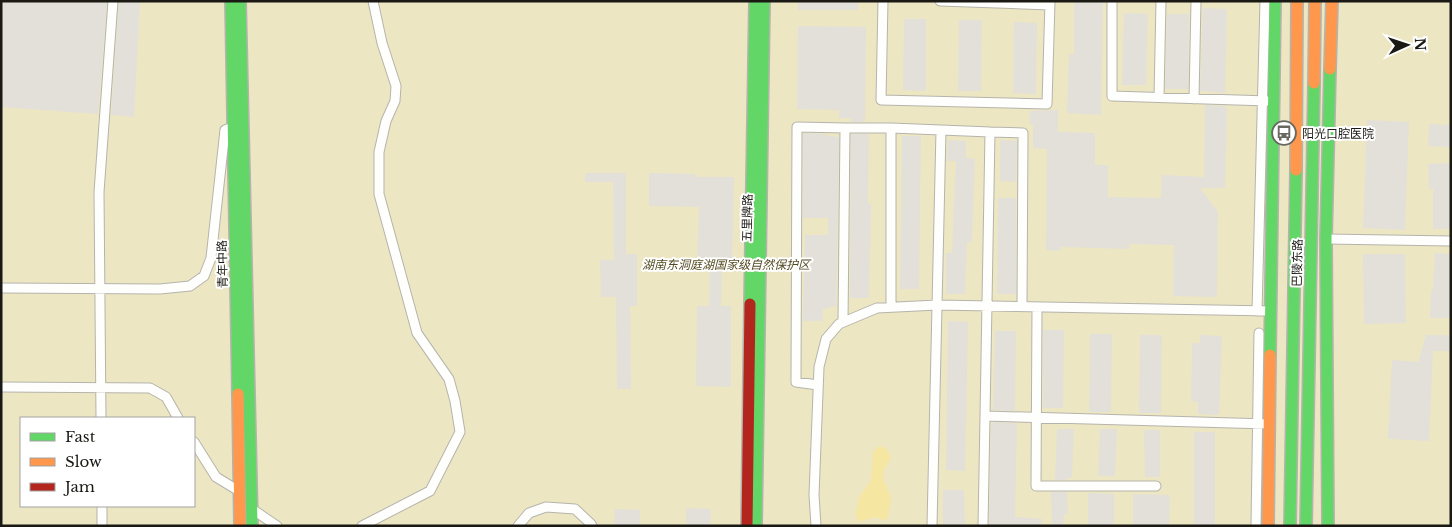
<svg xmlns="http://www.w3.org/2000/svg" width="1452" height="527" viewBox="0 0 1452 527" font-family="'Libre Baskerville','Noto Sans SC',serif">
  <rect width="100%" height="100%" fill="#faf8ee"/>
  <path fill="#ede6c2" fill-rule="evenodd" d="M 1,1 L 1451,1 L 1451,526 L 1,526 ZM 21,418 L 194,418 L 194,506 L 21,506 Z"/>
  <path fill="#f5e6a2" d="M 879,446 L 886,448 L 891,458 L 884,469 L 883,479 L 891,497 L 888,517 L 884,520 L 875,517 L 858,522 L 856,513 L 859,498 L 871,480 L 873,452 Z"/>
  <path fill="#e2e0d9" d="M 1,1 L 107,1 L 98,114 L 1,107 Z
    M 119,1 L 140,1 L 134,117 L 111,115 Z
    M 798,1 L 858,1 L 858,10 L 798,10 Z
    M 1074,1 L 1103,1 L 1101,115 L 1067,113 L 1069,54 L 1074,54 Z
    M 1203,8 L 1227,9 L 1225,93 L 1200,91 Z
    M 1124,13 L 1148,14 L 1146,85 L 1122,85 Z
    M 1167,14 L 1189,14 L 1188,89 L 1165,89 Z
    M 904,19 L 926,19 L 926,91 L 903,90 Z
    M 959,20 L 982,20 L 981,91 L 958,91 Z
    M 1014,22 L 1037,23 L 1036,94 L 1013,93 Z
    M 798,26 L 866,27 L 865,122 L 851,122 L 851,118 L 839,118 L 839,110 L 797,109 Z
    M 1205,105 L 1225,106 L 1225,108 L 1227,108 L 1225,188 L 1200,188 L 1218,212 L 1217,297 L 1173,296 L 1174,245 L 1129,244 L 1129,249 L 1060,247 L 1060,251 L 1046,250 L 1047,149 L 1033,148 L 1033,124 L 1030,124 L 1029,111 L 1058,110 L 1058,132 L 1095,133 L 1095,165 L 1108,165 L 1108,197 L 1161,198 L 1162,175 L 1204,177 Z
    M 1367,120 L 1409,122 L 1405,230 L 1363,228 Z
    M 1429,124 L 1451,125 L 1451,147 L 1428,146 Z
    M 803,133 L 825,134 L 825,135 L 839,137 L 836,306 L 823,309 L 822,321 L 803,321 L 805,235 L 828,235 L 828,218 L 803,218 Z
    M 851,134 L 869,134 L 868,203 L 871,203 L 869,298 L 850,298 Z
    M 902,136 L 921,136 L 919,289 L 900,289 Z
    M 948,140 L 966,141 L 966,158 L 975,159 L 972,242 L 967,242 L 965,294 L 946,294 L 946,253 L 952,253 L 956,161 L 947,161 Z
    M 1000,140 L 1017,141 L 1016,182 L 1000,181 Z
    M 1451,163 L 1451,229 L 1433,229 L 1433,189 L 1429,189 L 1428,164 Z
    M 585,173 L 626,173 L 626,254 L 637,254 L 637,306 L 630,306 L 631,389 L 617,389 L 616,297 L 601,297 L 600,260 L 614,260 L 613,182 L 585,182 Z
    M 649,173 L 695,174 L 695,177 L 734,177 L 732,268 L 722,267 L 721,306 L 731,306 L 731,387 L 696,386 L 697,306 L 709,306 L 710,267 L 697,266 L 699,207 L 649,206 Z
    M 998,198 L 1016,198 L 1016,294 L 997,294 Z
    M 1435,253 L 1451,254 L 1451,318 L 1430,318 L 1431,290 L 1433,290 Z
    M 1363,254 L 1405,254 L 1406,323 L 1364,324 Z
    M 948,321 L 968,322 L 965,471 L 946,470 Z
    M 1043,330 L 1064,330 L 1063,408 L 1043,408 Z
    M 995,331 L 1016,331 L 1015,411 L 993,410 Z
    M 1090,334 L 1112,334 L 1111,412 L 1089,412 Z
    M 1140,335 L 1162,335 L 1161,413 L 1139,413 Z
    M 1200,335 L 1222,336 L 1219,415 L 1198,414 L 1198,402 L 1191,401 L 1192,343 L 1200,343 Z
    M 1426,335 L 1451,335 L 1451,351 L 1433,351 L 1429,441 L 1388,439 L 1392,360 L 1418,362 Z
    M 993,422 L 1015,423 L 1015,425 L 1017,425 L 1015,517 L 1042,519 L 1041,526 L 989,526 L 991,425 L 993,425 Z
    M 1057,429 L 1074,429 L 1072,478 L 1067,478 L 1067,480 L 1055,480 Z
    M 1100,429 L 1117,429 L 1115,476 L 1098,476 Z
    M 1144,430 L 1160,430 L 1160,477 L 1145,477 Z
    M 1194,432 L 1215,432 L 1215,526 L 1194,526 Z
    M 943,490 L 964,490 L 965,526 L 943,526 Z
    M 1051,492 L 1067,492 L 1068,514 L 1064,514 L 1063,526 L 1052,526 Z
    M 1088,493 L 1114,494 L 1114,526 L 1088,526 Z
    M 1133,494 L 1170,495 L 1169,526 L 1133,526 Z
    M 686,508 L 711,509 L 710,526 L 686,526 Z
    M 615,509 L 640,510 L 640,526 L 614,526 Z"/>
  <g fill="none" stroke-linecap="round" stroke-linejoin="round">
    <g stroke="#b5b4ac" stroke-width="11">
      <path id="street" d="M 883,1 L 881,100 L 1047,104 L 1050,1
        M 940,1 L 1050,5
        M 1112,1 L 1112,96 L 1268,101
        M 1159,97 L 1161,1
        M 1194,99 L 1196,1
        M 990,132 L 1023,133 L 1022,306
        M 1326,239 L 1451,241
        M 1,288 L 160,289 L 190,286 L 204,276 L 211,258 L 225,130 L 233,127
        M 891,307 L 891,128 L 941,130
        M 1037,307 L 1036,486 L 1156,486
        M 1257,311 L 1265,1
        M 843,322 L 845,128 L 891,128
        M 818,385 L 796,382 L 797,127 L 845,128
        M 1,387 L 150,388 L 166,397 L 178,418
        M 101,418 L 99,192 L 113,1
        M 194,442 L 216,477 L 239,491
        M 252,509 L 277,526
        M 102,526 L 102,506
        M 362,526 L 430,491 L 460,432 L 455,401 L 449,379 L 417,333 L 379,194 L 379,152 L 386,121 L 395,101 L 396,86 L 382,43 L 373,1
        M 518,526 L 529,513 L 546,507 L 575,509 L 591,524 L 592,526
        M 816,526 L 814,495 L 819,367 L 826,339 L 839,324 L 877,308 L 937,305 L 1271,311
        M 932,526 L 941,130 L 990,132 L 985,416
        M 983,526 L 985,416 L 1269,424
        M 1256,526 L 1259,333"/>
    </g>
    <g stroke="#b5b4ac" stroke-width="14">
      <path id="fast" d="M 231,1 L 238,394
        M 240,1 L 252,526
        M 750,304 L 755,1
        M 1270,355 L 1275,1
        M 756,526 L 764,1
        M 1290,526 L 1296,170
        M 1306,526 L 1314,83
        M 1328,526 L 1326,239 L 1330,69"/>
    </g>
    <g stroke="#b5b4ac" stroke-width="14">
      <path id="slow" d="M 1330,69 L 1332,1
        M 1314,83 L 1315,1
        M 1296,170 L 1297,1
        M 238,394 L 240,526
        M 1268,526 L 1270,355"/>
    </g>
    <g stroke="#b5b4ac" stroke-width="14">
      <path id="jam" d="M 747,526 L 750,304"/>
    </g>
    <use href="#street" stroke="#fefefc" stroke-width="9"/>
    <use href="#fast" stroke="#63d668" stroke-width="11"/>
    <use href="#slow" stroke="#ff974d" stroke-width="11"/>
    <use href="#jam" stroke="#b3261e" stroke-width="11"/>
  </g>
  <defs>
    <g id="bus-ring" transform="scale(1.25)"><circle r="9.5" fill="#fff" stroke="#686760" stroke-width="1.5"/><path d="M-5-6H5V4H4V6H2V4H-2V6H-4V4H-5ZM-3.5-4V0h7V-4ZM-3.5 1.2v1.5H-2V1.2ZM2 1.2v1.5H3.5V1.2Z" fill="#686760"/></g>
  </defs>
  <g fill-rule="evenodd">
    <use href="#bus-ring" x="1284" y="133"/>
  </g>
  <g text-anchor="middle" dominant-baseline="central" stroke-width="4" stroke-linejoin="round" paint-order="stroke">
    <g font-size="12" fill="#1a1913" stroke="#fff" text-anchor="start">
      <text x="1302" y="133">阳光口腔医院</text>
    </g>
    <g font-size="12" fill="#1a1913" stroke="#fff">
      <text transform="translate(747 218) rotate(-89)">五里牌路</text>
      <text transform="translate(1297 263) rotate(-89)">巴陵东路</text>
      <text transform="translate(222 264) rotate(-91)">青年中路</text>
    </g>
    <g font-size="12" font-style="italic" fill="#534a22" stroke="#fff">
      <text x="726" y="264">湖南东洞庭湖国家级自然保护区</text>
    </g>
  </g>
  <rect width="1452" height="527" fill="none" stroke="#1a1913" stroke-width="5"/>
  <rect x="20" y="417" width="175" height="90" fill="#ffffff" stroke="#a3a3a1"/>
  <rect x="30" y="433" width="25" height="8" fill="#63d668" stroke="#a3a3a1"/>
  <text x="65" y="442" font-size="15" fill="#1a1913">Fast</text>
  <rect x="30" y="458" width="25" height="8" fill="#ff974d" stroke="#a3a3a1"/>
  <text x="65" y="467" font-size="15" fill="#1a1913">Slow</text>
  <rect x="30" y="483" width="25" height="8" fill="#b3261e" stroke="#a3a3a1"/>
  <text x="65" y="492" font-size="15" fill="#1a1913">Jam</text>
  <g transform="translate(1407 45) rotate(87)" stroke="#ffffff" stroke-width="4" paint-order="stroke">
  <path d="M0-4L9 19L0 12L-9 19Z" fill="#1a1913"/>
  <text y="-8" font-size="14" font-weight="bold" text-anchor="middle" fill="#1a1913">N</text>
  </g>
</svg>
